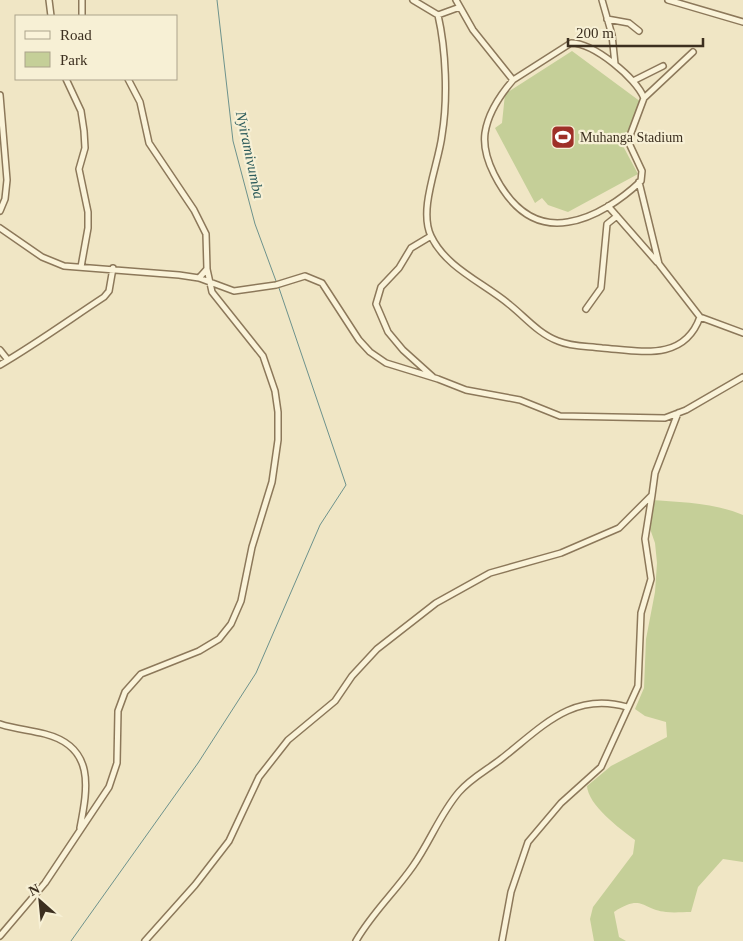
<svg xmlns="http://www.w3.org/2000/svg" width="743" height="941" viewBox="0 0 743 941" font-family="'Times New Roman',serif">
  <rect width="100%" height="100%" fill="#f0e6c5"/>
  <path fill="#c5cf98" d="M 572,51 L 641,102 L 623,146 L 638,174 L 568,212 L 548,205 L 542,198 L 535,203 L 495,128 L 502,123 L 505,94 Z
    M 650,500 C 680,502 715,503 743,515 L 743,862 L 723,859 L 698,887 L 691,912 C 683,912 674,913 666,912 C 642,910 643,893 614,912 L 619,937 L 626,941 L 594,941 L 590,919 L 593,907 L 633,854 L 635,840 C 620,829 588,805 587,786 L 611,766 L 667,737 L 666,722 L 645,716 L 635,709 L 644,688 L 646,639 L 655,592 L 657,563 L 655,543 L 648,523 Z"/>
  <g fill="none" stroke-linecap="round" stroke-linejoin="round">
    <path stroke="#6d928c" stroke-width="1" d="M 217,0 L 233,141 L 255,224 L 276,281
      M 71,941 L 198,763 L 256,673 L 320,525 L 346,485 L 279,288"/>
    <g stroke="#8c785a" stroke-width="8">
      <path id="minor" d="M 49,0 L 51,16
        M 413,0 L 438,15 L 460,7
        M 456,0 L 473,30 L 513,80 L 571,43 C 594,43 636,78 644,98 L 628,141 L 642,171 L 641,181 C 622,199 595,218 568,222 C 532,228 509,204 494,174 C 488,162 483,148 485,133 C 488,113 500,95 513,80
        M 602,0 L 612,35 L 615,64
        M 668,0 L 743,22
        M 438,15 C 446,50 448,99 442,135 C 439,163 418,209 431,236 C 446,268 484,283 510,305 C 525,317 539,334 558,341 C 572,347 587,346 602,348 C 640,351 684,362 700,317
        M 82,16 L 82,0
        M 607,19 L 629,23 L 639,31
        M 66,79 L 81,111 L 84,131 L 85,148 L 79,169 L 88,212 L 88,228 L 81,267
        M 128,79 L 140,102 L 149,143 L 194,210 L 206,234 L 207,269 L 199,278
        M 633,81 L 663,66
        M 0,95 L 7,180 L 5,199 L 0,211
        M 644,98 L 693,52
        M 639,182 L 659,264 L 700,317 L 743,333
        M 608,206 L 657,262
        M 0,228 L 42,257 L 64,266 L 179,275 L 199,278 L 234,291 L 276,285 L 305,276 L 322,283 L 359,340 L 370,352 L 386,363 L 438,379 L 466,390 L 520,400 L 560,416 L 665,418 L 686,410 L 743,377
        M 431,236 L 411,248 L 399,268 L 381,287 L 376,304 L 388,332 L 403,350 L 433,377
        M 586,309 L 601,288 L 607,224 L 617,216
        M 0,350 L 8,360
        M 0,365 C 36,344 69,320 104,297 L 109,291 L 113,268
        M 0,724 C 15,729 30,730 45,734 C 95,747 88,787 80,828
        M 0,936 L 45,883 L 109,787 L 117,763 L 118,711 L 125,692 L 141,674 L 199,651 L 219,639 L 231,624 L 241,601 L 252,547 L 272,482 L 278,440 L 278,412 L 275,391 L 263,356 L 212,292 L 207,269
        M 145,941 L 195,885 L 229,841 L 259,777 L 288,740 L 335,701 L 352,676 L 377,649 L 436,603 L 490,573 L 561,553 L 619,528 L 652,495 L 655,473 L 678,413
        M 356,941 C 372,913 395,892 413,866 C 430,842 440,814 459,792 C 471,778 487,770 501,759 C 541,728 572,691 627,707
        M 502,941 L 511,892 L 528,842 L 561,803 L 601,767 L 638,686 L 641,613 L 651,579 L 645,539 L 652,495"/>
    </g>
    <use href="#minor" stroke="#faf3d9" stroke-width="5"/>
  </g>
  <defs>
    <g id="stadium-square" transform="scale(1.25)"><rect x="-9" y="-9" width="18" height="18" rx="4" fill="#9e2f27" stroke="#f7f0d5"/><path d="M0-5a6.5 5 0 1 0 0 10a6.5 5 0 1 0 0-10ZM-3.5-1.8h7v3.6h-7Z" fill="#fff"/></g>
  </defs>
  <g fill-rule="evenodd">
    <use href="#stadium-square" x="563" y="137"/>
  </g>
  <g text-anchor="middle" dominant-baseline="central" stroke-width="4.5" stroke-linejoin="round" paint-order="stroke">
    <g font-size="14" fill="#3c2f1f" stroke="#f7f0d5" text-anchor="start">
      <text x="580" y="137">Muhanga Stadium</text>
    </g>
    <g font-size="15" font-style="italic" fill="#2d5c5c" stroke="#f7f0d5">
      <text transform="translate(250 155) rotate(78)">Nyiramivumba</text>
    </g>
  </g>
  <rect x="15" y="15" width="162" height="65" fill="#f7f0d5" stroke="#aca38c"/>
  <rect x="25" y="31" width="25" height="8" fill="#faf3d9" stroke="#aca38c"/>
  <text x="60" y="40" font-size="15" fill="#3c2f1f">Road</text>
  <rect x="25" y="52" width="25" height="15" fill="#c5cf98" stroke="#aca38c"/>
  <text x="60" y="65" font-size="15" fill="#3c2f1f">Park</text>
  <g transform="translate(40 901) rotate(333)" stroke="#f7f0d5" stroke-width="4" paint-order="stroke">
  <path d="M0-4L9 19L0 12L-9 19Z" fill="#3c2f1f"/>
  <text y="-8" font-size="14" font-weight="bold" text-anchor="middle" fill="#3c2f1f">N</text>
  </g>
  <path d="M568 38v8h135v-8" fill="none" stroke="#3c2f1f" stroke-width="2.5"/>
  <text x="576" y="38" font-size="15" fill="#3c2f1f" stroke="#f7f0d5" stroke-width="4" paint-order="stroke">200 m</text>
</svg>
